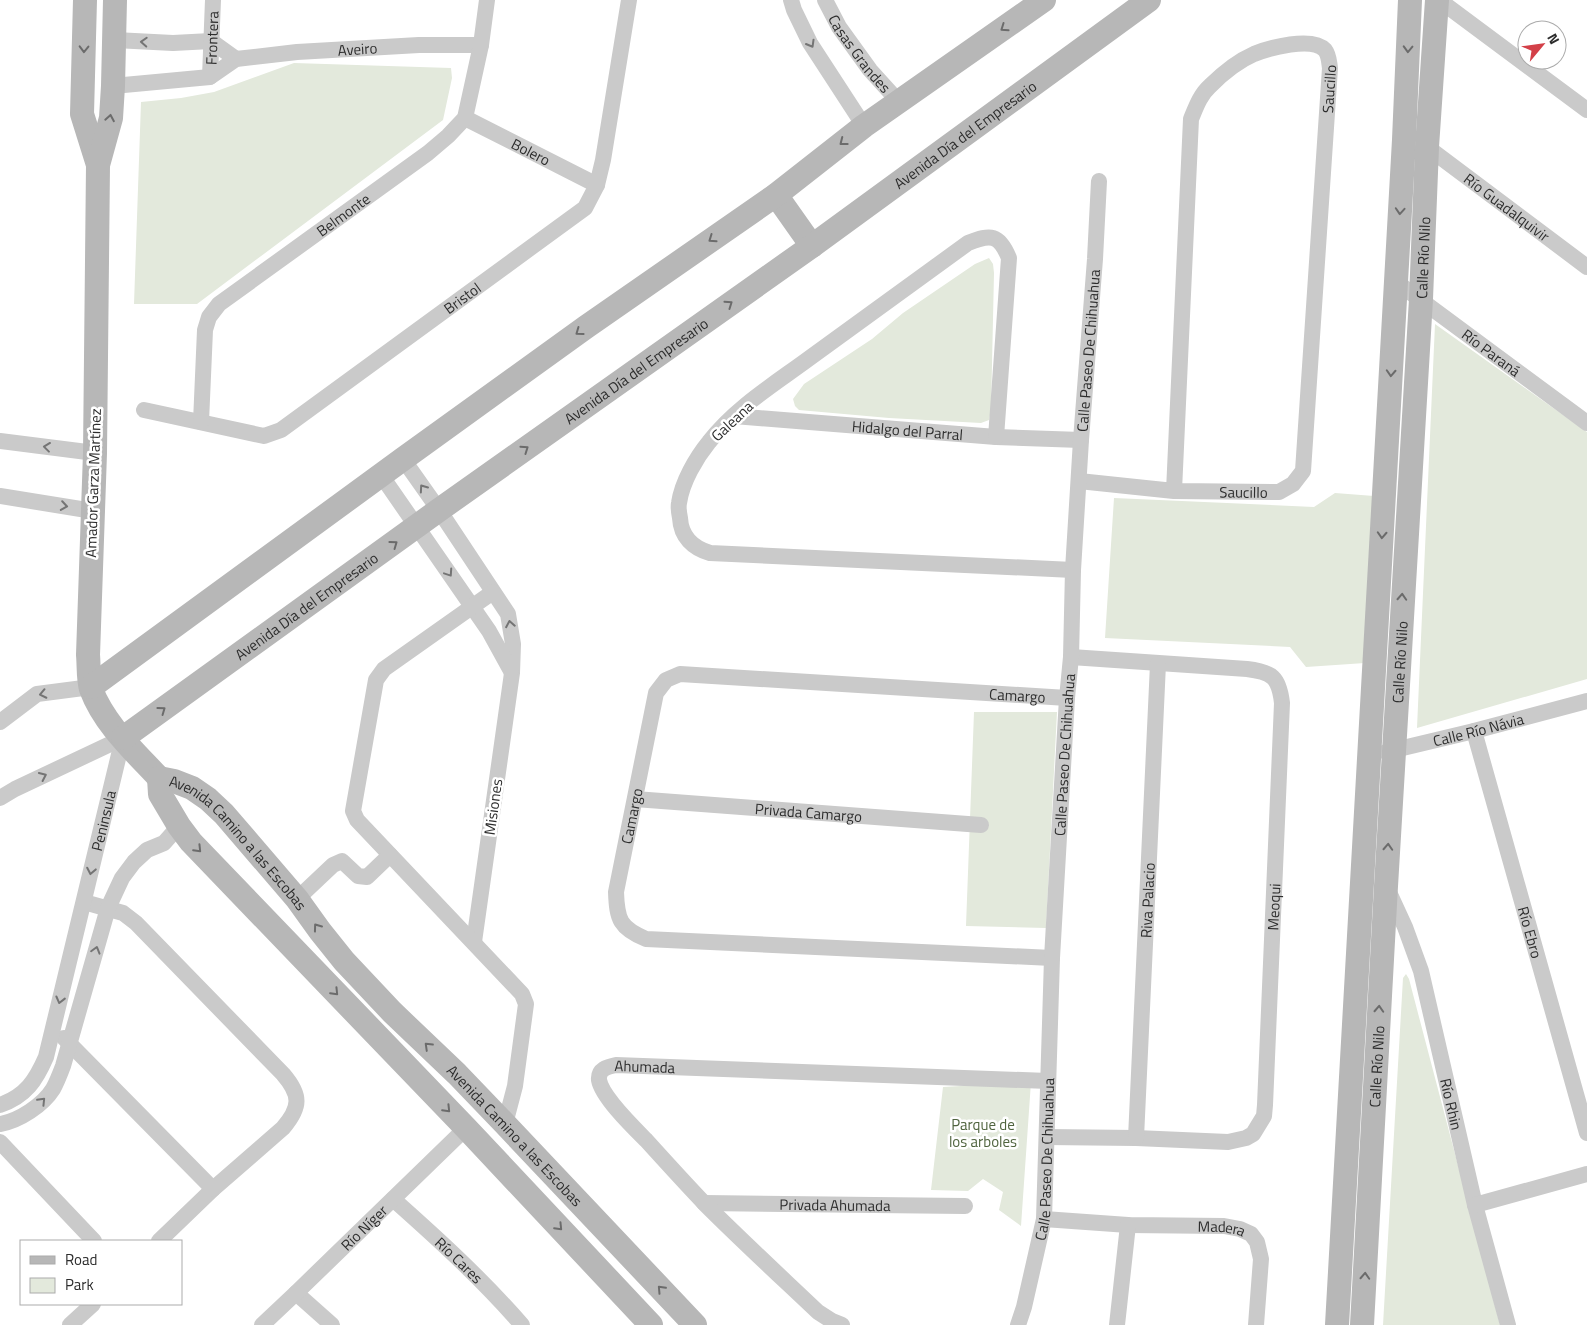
<svg xmlns="http://www.w3.org/2000/svg" width="1587" height="1325" viewBox="0 0 1587 1325" font-family="'Titillium Web',sans-serif">
  <rect width="100%" height="100%" fill="#fff"/>
  <path fill="#e3e9dc" d="M 294,63 L 451,68 L 452,78 L 443,120 L 197,304 L 134,304 L 141,102 L 181,98 L 214,92 Z
    M 989,258 L 993,264 L 994,273 L 991,410 L 989,420 L 981,423 L 889,418 L 799,410 L 795,406 L 793,399 L 804,384 L 872,339 L 903,313 L 975,264 Z
    M 1435,324 L 1587,432 L 1587,679 L 1417,728 Z
    M 1335,493 L 1374,496 L 1365,663 L 1306,667 L 1290,647 L 1105,638 L 1114,498 L 1314,507 Z
    M 974,712 L 1057,712 L 1046,928 L 966,926 Z
    M 1406,974 L 1409,979 L 1500,1325 L 1383,1325 L 1403,978 Z
    M 1031,1082 L 1021,1226 L 999,1210 L 1003,1192 L 983,1179 L 968,1191 L 931,1190 L 943,1087 Z"/>
  <g fill="none" stroke-linecap="round" stroke-linejoin="round">
    <g stroke="#cacaca" stroke-width="16">
      <path d="M 791,0 L 794,10 L 810,43 L 864,126"/>
      <path id="s1" d="M 825,0 L 839,27 L 870,70 L 899,102"/>
      <path d="M 1439,0 L 1587,110"/>
      <path d="M 115,40 L 173,43 L 211,41 L 236,59"/>
      <path id="s2" d="M 210,77 L 213,0"/>
      <path id="s3" d="M 113,86 L 210,77 L 236,59 L 297,52 L 419,45 L 481,45"/>
      <path id="s4" d="M 465,118 L 597,185"/>
      <path id="s5" d="M 1427,147 L 1587,267"/>
      <path id="s6" d="M 1395,281 L 1587,423"/>
      <path id="s7" d="M 144,410 L 264,436 L 281,430 L 585,208 L 597,185 L 603,160 L 629,0"/>
      <path id="s8" d="M 734,416 L 996,437 L 1081,440"/>
      <path id="s9" d="M 201,422 L 205,330 L 209,317 L 219,304 L 428,153 L 448,136 L 465,118 L 481,45 L 487,0"/>
      <path d="M 996,437 L 1009,258 C 999,234 991,234 968,243 C 916,281 863,319 811,357 C 776,383 736,407 709,442 C 696,458 682,482 679,503 C 678,508 679,513 680,518 C 681,537 693,548 710,553 L 1073,570"/>
      <path d="M 0,441 L 95,453"/>
      <path d="M 403,459 L 439,510 L 508,614 L 513,644 L 512,673 L 474,942"/>
      <path d="M 381,475 L 489,631 L 511,671"/>
      <path id="s10" d="M 1079,481 L 1174,491 L 1279,492 L 1293,484 L 1303,471 L 1330,68 C 1329,62 1329,55 1325,50 C 1312,36 1269,48 1254,54 C 1238,61 1222,74 1210,86 C 1200,95 1196,107 1191,119 L 1174,491"/>
      <path d="M 0,496 L 93,511"/>
      <path d="M 493,592 L 384,669 L 376,680 L 353,811 L 357,820 L 522,994 L 526,1004 L 515,1086 L 505,1124"/>
      <path d="M 0,722 L 37,694 L 91,687"/>
      <path id="s11" d="M 1474,731 L 1587,1133"/>
      <path id="s12" d="M 1386,752 L 1474,731 L 1587,701"/>
      <path d="M 0,798 L 15,789 L 123,738"/>
      <path id="s13" d="M 635,799 L 981,825"/>
      <path id="s14" d="M 1388,890 L 1405,927 L 1421,971 L 1475,1205 L 1508,1325"/>
      <path d="M 297,899 L 333,865 L 342,861 L 358,876 L 367,877 L 390,855"/>
      <path d="M 84,902 L 123,913 L 136,923 L 283,1074 C 301,1095 301,1107 283,1128 L 213,1189 L 159,1241"/>
      <path id="s15" d="M 1052,958 L 646,939 C 620,928 617,920 616,892 L 656,693 L 666,680 L 680,674 L 1067,698"/>
      <path d="M 64,1038 L 213,1189"/>
      <path id="s16" d="M 0,1105 C 26,1096 36,1080 46,1057 L 123,738"/>
      <path d="M 0,1124 C 19,1121 43,1105 53,1089 C 57,1082 60,1074 63,1066 L 108,908 L 122,878 L 134,862 L 147,850 L 164,843 L 179,826"/>
      <path id="s17" d="M 1047,1137 L 1136,1138 L 1228,1142 L 1246,1138 L 1253,1134 L 1264,1116 L 1265,1105 L 1282,703 C 1279,677 1272,672 1247,669 L 1071,657"/>
      <path id="s18" d="M 1136,1138 L 1158,664"/>
      <path d="M 0,1142 L 94,1241"/>
      <path id="s19" d="M 393,1199 C 438,1239 482,1279 522,1325"/>
      <path id="s20" d="M 704,1203 L 965,1206"/>
      <path d="M 1475,1205 L 1587,1174"/>
      <path id="s21" d="M 1044,1219 L 1128,1225 L 1224,1226 L 1240,1229 L 1251,1234 L 1257,1242 L 1261,1259 L 1256,1325"/>
      <path d="M 296,1293 L 332,1325"/>
      <path d="M 70,1325 L 93,1304"/>
      <path id="s22" d="M 262,1325 L 296,1293 L 466,1128"/>
      <path id="s23" d="M 842,1325 L 832,1321 L 818,1312 C 780,1276 742,1241 705,1204 C 685,1183 665,1161 646,1140 C 633,1127 602,1097 599,1080 C 598,1069 607,1067 616,1065 L 1048,1081"/>
      <path id="s24" d="M 1018,1325 L 1024,1307 L 1044,1219 L 1052,958 L 1067,698 L 1071,657 L 1073,570 L 1081,440 L 1095,259 L 1099,181"/>
      <path d="M 1117,1325 L 1128,1225"/>
    </g>
    <g stroke="#b7b7b7" stroke-width="24">
      <path d="M 85,0 L 82,114 L 98,165"/>
      <path d="M 115,0 L 113,86 L 111,118 L 98,165 L 95,453 L 88,655 C 89,665 88,679 91,689 C 104,724 134,751 159,778"/>
      <path d="M 776,195 L 812,246"/>
      <path d="M 91,687 L 403,459 L 586,327 L 776,195 L 864,126 L 1044,0"/>
      <path id="s25" d="M 123,738 L 439,510 L 812,246 L 1149,0"/>
      <path id="s26" d="M 159,778 L 174,781 L 192,788 L 208,799 L 224,814 L 297,899 L 320,931 L 344,961 L 392,1012 L 457,1074 L 505,1124 L 695,1325"/>
      <path d="M 159,778 L 160,794 L 179,826 L 191,842 L 466,1128 L 651,1325"/>
      <path d="M 1337,1325 L 1404,140 L 1410,0"/>
      <path id="s27" d="M 1362,1325 L 1386,886 L 1421,299 L 1427,147 L 1437,0"/>
    </g>
  </g>
  <defs><path id="oneway-chevron" d="M-2-3.5L2.5 0L-2 3.5" fill="none" stroke-width="1.6" stroke-linecap="round" stroke-linejoin="round" transform="scale(1.25)"/></defs>
  <g stroke="#6b6b6b">
    <use href="#oneway-chevron" transform="translate(1004 28) rotate(145)"/>
    <use href="#oneway-chevron" transform="translate(84 49) rotate(91)"/>
    <use href="#oneway-chevron" transform="translate(1408 49) rotate(92)"/>
    <use href="#oneway-chevron" transform="translate(110 118) rotate(-80)"/>
    <use href="#oneway-chevron" transform="translate(843 142) rotate(142)"/>
    <use href="#oneway-chevron" transform="translate(1400 211) rotate(94)"/>
    <use href="#oneway-chevron" transform="translate(712 239) rotate(145)"/>
    <use href="#oneway-chevron" transform="translate(729 304) rotate(-35)"/>
    <use href="#oneway-chevron" transform="translate(579 332) rotate(144)"/>
    <use href="#oneway-chevron" transform="translate(1391 373) rotate(93)"/>
    <use href="#oneway-chevron" transform="translate(525 449) rotate(-35)"/>
    <use href="#oneway-chevron" transform="translate(1382 535) rotate(93)"/>
    <use href="#oneway-chevron" transform="translate(394 544) rotate(-36)"/>
    <use href="#oneway-chevron" transform="translate(1402 597) rotate(-87)"/>
    <use href="#oneway-chevron" transform="translate(162 710) rotate(-36)"/>
    <use href="#oneway-chevron" transform="translate(1388 847) rotate(-87)"/>
    <use href="#oneway-chevron" transform="translate(198 849) rotate(46)"/>
    <use href="#oneway-chevron" transform="translate(317 927) rotate(-126)"/>
    <use href="#oneway-chevron" transform="translate(335 992) rotate(46)"/>
    <use href="#oneway-chevron" transform="translate(1379 1009) rotate(-87)"/>
    <use href="#oneway-chevron" transform="translate(428 1046) rotate(-136)"/>
    <use href="#oneway-chevron" transform="translate(447 1109) rotate(46)"/>
    <use href="#oneway-chevron" transform="translate(559 1227) rotate(46)"/>
    <use href="#oneway-chevron" transform="translate(1365 1276) rotate(-87)"/>
    <use href="#oneway-chevron" transform="translate(661 1289) rotate(-133)"/>
  </g>
  <g stroke="#747474">
    <use href="#oneway-chevron" transform="translate(144 42) rotate(-177)"/>
    <use href="#oneway-chevron" transform="translate(811 44) rotate(60)"/>
    <use href="#oneway-chevron" transform="translate(47 447) rotate(-173)"/>
    <use href="#oneway-chevron" transform="translate(423 488) rotate(-125)"/>
    <use href="#oneway-chevron" transform="translate(64 506) rotate(9)"/>
    <use href="#oneway-chevron" transform="translate(449 573) rotate(56)"/>
    <use href="#oneway-chevron" transform="translate(510 624) rotate(-100)"/>
    <use href="#oneway-chevron" transform="translate(43 694) rotate(168)"/>
    <use href="#oneway-chevron" transform="translate(43 776) rotate(-25)"/>
    <use href="#oneway-chevron" transform="translate(91 871) rotate(101)"/>
    <use href="#oneway-chevron" transform="translate(96 950) rotate(-74)"/>
    <use href="#oneway-chevron" transform="translate(60 1000) rotate(104)"/>
    <use href="#oneway-chevron" transform="translate(42 1101) rotate(-46)"/>
  </g>
  <g text-anchor="middle" dominant-baseline="central" stroke-width="5" stroke-linejoin="round" paint-order="stroke">
    <g font-size="15" fill="#2d2d2d" stroke="#fff">
      <text stroke="none"><textPath href="#s2" startOffset="39">Frontera</textPath></text>
      <text stroke="none"><textPath href="#s3" startOffset="251">Aveiro</textPath></text>
      <text stroke="none"><textPath href="#s1" startOffset="64">Casas Grandes</textPath></text>
      <text stroke="none"><textPath href="#s10" startOffset="616">Saucillo</textPath></text>
      <text stroke="none"><textPath href="#s25" startOffset="1036">Avenida Día del Empresario</textPath></text>
      <text stroke="none"><textPath href="#s4" startOffset="74">Bolero</textPath></text>
      <text stroke="none"><textPath href="#s5" startOffset="100">Río Guadalquivir</textPath></text>
      <text stroke="none"><textPath href="#s9" startOffset="275">Belmonte</textPath></text>
      <text stroke="none"><textPath href="#s27" startOffset="1069">Calle Río Nilo</textPath></text>
      <text stroke="none"><textPath href="#s7" startOffset="365">Bristol</textPath></text>
      <text stroke="none"><textPath href="#s24" startOffset="979">Calle Paseo De Chihuahua</textPath></text>
      <text stroke="none"><textPath href="#s6" startOffset="120">Río Paraná</textPath></text>
      <text stroke="none"><textPath href="#s25" startOffset="631">Avenida Día del Empresario</textPath></text>
      <text transform="translate(732 421) rotate(-43)">Galeana</text>
      <text stroke="none"><textPath href="#s8" startOffset="174">Hidalgo del Parral</textPath></text>
      <text transform="translate(93 483) rotate(-88)">Amador Garza Martínez</text>
      <text stroke="none"><textPath href="#s10" startOffset="165">Saucillo</textPath></text>
      <text stroke="none"><textPath href="#s25" startOffset="226">Avenida Día del Empresario</textPath></text>
      <text stroke="none"><textPath href="#s27" startOffset="664">Calle Río Nilo</textPath></text>
      <text stroke="none"><textPath href="#s15" startOffset="1040">Camargo</textPath></text>
      <text stroke="none"><textPath href="#s12" startOffset="95">Calle Río Návia</textPath></text>
      <text stroke="none"><textPath href="#s24" startOffset="574">Calle Paseo De Chihuahua</textPath></text>
      <text transform="translate(493 807) rotate(-82)">Misiones</text>
      <text stroke="none"><textPath href="#s13" startOffset="174">Privada Camargo</textPath></text>
      <text stroke="none"><textPath href="#s15" startOffset="545">Camargo</textPath></text>
      <text stroke="none"><textPath href="#s16" startOffset="312">Peninsula</textPath></text>
      <text stroke="none"><textPath href="#s26" startOffset="105">Avenida Camino a las Escobas</textPath></text>
      <text stroke="none"><textPath href="#s18" startOffset="238">Riva Palacio</textPath></text>
      <text stroke="none"><textPath href="#s17" startOffset="438">Meoqui</textPath></text>
      <text stroke="none"><textPath href="#s11" startOffset="209">Río Ebro</textPath></text>
      <text stroke="none"><textPath href="#s23" startOffset="402">Ahumada</textPath></text>
      <text stroke="none"><textPath href="#s27" startOffset="259">Calle Río Nilo</textPath></text>
      <text stroke="none"><textPath href="#s14" startOffset="224">Río Rhin</textPath></text>
      <text stroke="none"><textPath href="#s26" startOffset="510">Avenida Camino a las Escobas</textPath></text>
      <text stroke="none"><textPath href="#s24" startOffset="169">Calle Paseo De Chihuahua</textPath></text>
      <text stroke="none"><textPath href="#s20" startOffset="131">Privada Ahumada</textPath></text>
      <text stroke="none"><textPath href="#s22" startOffset="141">Río Níger</textPath></text>
      <text stroke="none"><textPath href="#s21" startOffset="178">Madera</textPath></text>
      <text stroke="none"><textPath href="#s19" startOffset="90">Río Cares</textPath></text>
    </g>
    <g font-size="15" fill="#50643f" stroke="#fff">
      <text x="983" y="1124">Parque de<tspan x="983" dy="17">los arboles</tspan></text>
    </g>
  </g>
  <rect x="20" y="1240" width="162" height="65" fill="#ffffff" stroke="#ababab"/>
  <rect x="30" y="1256" width="25" height="8" fill="#b7b7b7" stroke="#ababab"/>
  <text x="65" y="1265" font-size="15" fill="#2d2d2d">Road</text>
  <rect x="30" y="1278" width="25" height="15" fill="#e3e9dc" stroke="#ababab"/>
  <text x="65" y="1290" font-size="15" fill="#2d2d2d">Park</text>
  <g transform="translate(1542 45) rotate(61)"><circle r="24" fill="#ffffff" stroke="#ababab"/>
  <path d="M0-4L9 19L0 12L-9 19Z" fill="#d34048"/>
  <text y="-8" font-size="14" font-weight="bold" text-anchor="middle" fill="#2d2d2d">N</text>
  </g>
</svg>
